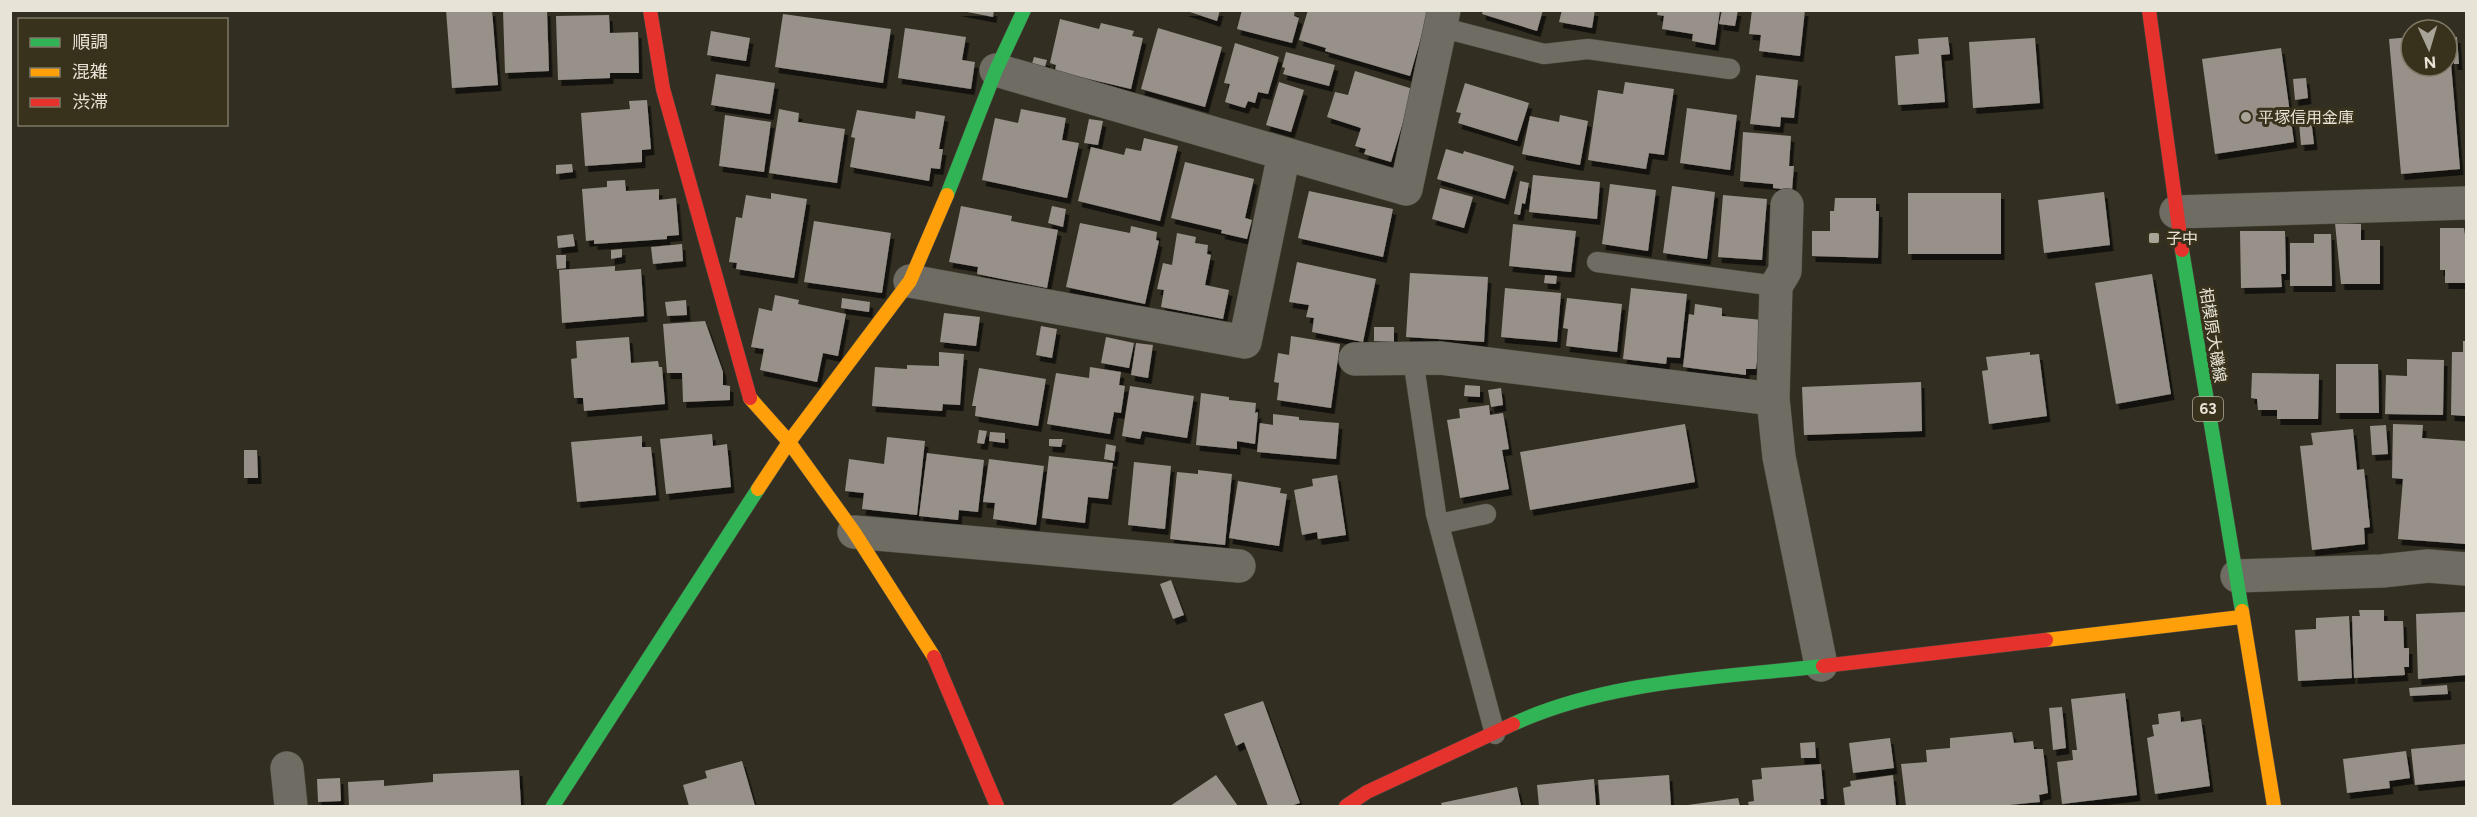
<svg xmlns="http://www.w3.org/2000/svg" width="2477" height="817" viewBox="0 0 2477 817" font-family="Figtree,'Noto Sans JP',sans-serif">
  <defs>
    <filter id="shadow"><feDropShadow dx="3.5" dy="6" stdDeviation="0" flood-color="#0009"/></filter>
  </defs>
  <rect width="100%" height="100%" fill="#322e22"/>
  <path fill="#98918a" filter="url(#shadow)" d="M 446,10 L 492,10 L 498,85 L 452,88 Z
    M 503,10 L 547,10 L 549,71 L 505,73 Z
    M 957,10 L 994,10 L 993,17 Z
    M 1184,10 L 1220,10 L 1217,21 Z
    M 1242,10 L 1295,10 L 1294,16 L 1299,18 L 1292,43 L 1237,29 Z
    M 1308,10 L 1419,10 L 1428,13 L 1410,76 L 1325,51 L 1326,48 L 1299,40 Z
    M 1483,10 L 1543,10 L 1537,31 L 1482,14 Z
    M 1562,10 L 1595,10 L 1592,28 L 1559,22 Z
    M 1658,10 L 1720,10 L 1715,45 L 1692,41 L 1693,34 L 1662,29 L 1664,16 L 1657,15 Z
    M 1722,10 L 1738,10 L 1735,26 L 1719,24 Z
    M 1752,10 L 1805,10 L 1800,56 L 1759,51 L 1761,35 L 1749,34 Z
    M 783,14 L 891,29 L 883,83 L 775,67 Z
    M 609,15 L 610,33 L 638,32 L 639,73 L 610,73 L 610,78 L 558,80 L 556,16 Z
    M 1060,19 L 1099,29 L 1101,23 L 1134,31 L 1132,36 L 1143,38 L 1131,89 L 1055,71 L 1056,65 L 1050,63 Z
    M 905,28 L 966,37 L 962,60 L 975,62 L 971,89 L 898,78 Z
    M 1158,28 L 1222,47 L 1205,107 L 1141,89 Z
    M 711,31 L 750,38 L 746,61 L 707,55 Z
    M 1948,37 L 1950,54 L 1941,55 L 1945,102 L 1898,105 L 1895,56 L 1919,54 L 1918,39 Z
    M 2411,37 L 2411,66 L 2447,66 L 2449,40 L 2460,169 L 2401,174 L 2389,39 Z
    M 2452,37 L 2457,37 L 2459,64 L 2454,64 Z
    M 2035,38 L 2040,103 L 1973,108 L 1969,42 Z
    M 1235,43 L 1279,57 L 1268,94 L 1258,92 L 1255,103 L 1248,101 L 1245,108 L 1225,102 L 1230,84 L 1224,83 Z
    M 2281,48 L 2294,142 L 2215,154 L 2202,59 Z
    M 1286,52 L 1335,65 L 1329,86 L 1283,74 L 1285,68 L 1282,67 Z
    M 1034,57 L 1047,60 L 1044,70 L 1031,67 Z
    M 1355,71 L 1413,89 L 1391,162 L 1364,154 L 1366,149 L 1355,146 L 1361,128 L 1327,117 L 1335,92 L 1348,95 Z
    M 716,74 L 775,83 L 770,114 L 711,105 Z
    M 1756,75 L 1798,80 L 1794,118 L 1781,117 L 1780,127 L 1750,124 Z
    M 2306,78 L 2308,98 L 2295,100 L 2293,79 Z
    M 1279,82 L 1304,90 L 1291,132 L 1266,125 Z
    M 1625,82 L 1674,89 L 1664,155 L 1649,153 L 1646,169 L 1588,160 L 1598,90 L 1623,94 Z
    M 1465,83 L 1529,103 L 1517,141 L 1458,123 L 1461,113 L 1456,112 Z
    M 647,100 L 651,149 L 642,150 L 642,162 L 585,166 L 581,113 L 630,109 L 629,101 Z
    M 1687,108 L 1737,115 L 1730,170 L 1680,163 Z
    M 779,109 L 799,113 L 798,122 L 845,129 L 837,183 L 769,173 Z
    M 1021,109 L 1066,118 L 1062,140 L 1079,143 L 1067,198 L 982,180 L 995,118 L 1018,123 Z
    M 857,110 L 915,119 L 916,111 L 945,116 L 939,149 L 943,149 L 940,169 L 931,168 L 929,181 L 850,167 L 855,138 L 851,137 Z
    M 2310,110 L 2314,144 L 2301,145 L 2298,111 Z
    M 725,115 L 771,122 L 764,172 L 719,166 Z
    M 1560,115 L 1588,121 L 1580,165 L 1522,154 L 1530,116 L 1559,122 Z
    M 1089,119 L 1103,121 L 1098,145 L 1084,143 Z
    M 1743,132 L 1791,136 L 1789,166 L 1794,166 L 1792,190 L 1773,188 L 1773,184 L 1740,181 Z
    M 1144,138 L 1178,146 L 1160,221 L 1078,201 L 1091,147 L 1124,155 L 1126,148 L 1141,151 Z
    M 1446,149 L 1463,154 L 1464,151 L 1514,166 L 1505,199 L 1437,179 Z
    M 1185,162 L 1254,179 L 1245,218 L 1252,220 L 1247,239 L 1221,233 L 1222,230 L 1171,218 Z
    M 572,164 L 573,172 L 556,174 L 556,165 Z
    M 1533,175 L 1600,182 L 1597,219 L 1529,212 Z
    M 625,180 L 626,191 L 659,189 L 659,200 L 676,198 L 679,235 L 667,236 L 667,239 L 594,244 L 594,240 L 586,241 L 582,189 L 607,187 L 607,181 Z
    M 1520,181 L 1529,183 L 1525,204 L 1522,203 L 1520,215 L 1514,214 Z
    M 1610,184 L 1656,190 L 1648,251 L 1602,244 Z
    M 1672,186 L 1715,192 L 1707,259 L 1663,253 Z
    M 1440,188 L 1473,197 L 1464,228 L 1432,219 Z
    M 1309,191 L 1393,209 L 1383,257 L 1298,238 Z
    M 2104,192 L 2110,245 L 2044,253 L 2038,200 Z
    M 771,193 L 807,199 L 794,278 L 736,269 L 737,263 L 729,262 L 736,217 L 742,218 L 746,195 L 771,199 Z
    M 1908,193 L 2001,193 L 2001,254 L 1908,254 Z
    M 1723,195 L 1767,199 L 1762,260 L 1718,257 Z
    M 1835,198 L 1876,198 L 1876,211 L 1879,211 L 1878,258 L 1812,256 L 1812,231 L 1830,231 L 1830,211 L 1834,211 Z
    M 961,206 L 1012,216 L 1011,221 L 1058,230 L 1047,288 L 977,274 L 978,267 L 949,262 Z
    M 1052,206 L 1066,209 L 1063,227 L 1048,223 Z
    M 814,221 L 891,233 L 882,293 L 804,282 Z
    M 1080,223 L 1130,233 L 1131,226 L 1157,232 L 1156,240 L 1159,241 L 1145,304 L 1066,287 Z
    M 2335,223 L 2361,224 L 2361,240 L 2380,240 L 2380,284 L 2341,284 Z
    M 1513,224 L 1576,231 L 1571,272 L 1509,266 Z
    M 2440,228 L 2464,228 L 2465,235 L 2466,235 L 2466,283 L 2445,283 L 2445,270 L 2440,270 Z
    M 2240,231 L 2285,231 L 2286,274 L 2281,274 L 2282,287 L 2241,288 Z
    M 1177,233 L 1196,237 L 1195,243 L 1208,245 L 1207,254 L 1211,255 L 1205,285 L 1229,290 L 1223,319 L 1161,307 L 1164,290 L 1157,289 L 1163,263 L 1172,265 Z
    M 573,234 L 575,246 L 558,248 L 557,236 Z
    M 2314,234 L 2331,234 L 2332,286 L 2290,286 L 2290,243 L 2314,243 Z
    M 682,244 L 683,261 L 653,264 L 651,247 Z
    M 622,249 L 622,257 L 611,259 L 611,250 Z
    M 556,255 L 566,255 L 566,268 L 557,269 Z
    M 1297,262 L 1376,279 L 1363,342 L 1312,332 L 1314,318 L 1306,317 L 1309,305 L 1289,302 Z
    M 615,266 L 615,271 L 641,269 L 644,316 L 562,323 L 559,270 Z
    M 1410,273 L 1488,277 L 1484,342 L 1406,337 Z
    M 2152,274 L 2171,394 L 2116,404 L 2095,283 Z
    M 1545,275 L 1557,276 L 1556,284 L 1544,283 Z
    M 1505,288 L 1561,293 L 1557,342 L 1501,337 Z
    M 1631,288 L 1687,294 L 1680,358 L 1667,357 L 1666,364 L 1623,359 Z
    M 775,295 L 799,300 L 798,304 L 846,314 L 838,356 L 823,353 L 817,382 L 760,370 L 764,349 L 751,347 L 759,308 L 772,311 Z
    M 842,298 L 870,302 L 869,312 L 841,308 Z
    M 1567,298 L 1622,304 L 1617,352 L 1566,346 L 1568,329 L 1563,328 Z
    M 686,300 L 687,315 L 667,316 L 665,302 Z
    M 1695,304 L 1722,308 L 1722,316 L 1762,320 L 1756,369 L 1746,369 L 1746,375 L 1683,367 L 1689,314 L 1694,315 Z
    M 944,313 L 980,317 L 976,346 L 940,342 Z
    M 705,321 L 723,372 L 723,385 L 730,386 L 730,400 L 683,402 L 682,373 L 667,373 L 663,324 Z
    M 1041,326 L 1057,329 L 1052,358 L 1036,355 Z
    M 1374,327 L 1394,327 L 1394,342 L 1374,341 Z
    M 1291,336 L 1340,344 L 1331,408 L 1277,400 L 1279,383 L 1274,382 L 1278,353 L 1289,355 Z
    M 629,337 L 631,363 L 658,361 L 659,367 L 662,367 L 665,404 L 584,411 L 583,398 L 574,398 L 571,359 L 577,358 L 576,341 Z
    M 1106,337 L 1134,343 L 1129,368 L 1101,363 Z
    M 2463,341 L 2466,341 L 2466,416 L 2451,415 L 2452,352 L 2463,352 Z
    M 1136,343 L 1153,345 L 1148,378 L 1131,375 Z
    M 939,352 L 964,354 L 960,405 L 943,404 L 942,411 L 872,406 L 875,367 L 907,369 L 907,365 L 939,366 Z
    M 2030,352 L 2030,355 L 2039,354 L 2047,416 L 1989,424 L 1982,371 L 1988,370 L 1986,357 Z
    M 2407,359 L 2444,360 L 2443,415 L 2385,414 L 2386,375 L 2407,376 Z
    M 2336,364 L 2378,364 L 2379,413 L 2336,413 Z
    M 1090,367 L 1121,372 L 1119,385 L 1125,386 L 1121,413 L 1114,412 L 1110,434 L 1047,424 L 1056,373 L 1089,378 Z
    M 979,368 L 1046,379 L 1038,426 L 975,416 L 976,406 L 972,406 Z
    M 2252,373 L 2319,374 L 2318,419 L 2277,419 L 2277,410 L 2258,410 L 2257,399 L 2251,398 Z
    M 1921,382 L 1922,431 L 1804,435 L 1802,387 Z
    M 1465,385 L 1480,386 L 1480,397 L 1464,396 Z
    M 1130,386 L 1194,396 L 1187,438 L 1142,431 L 1140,439 L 1122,436 Z
    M 1501,388 L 1503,405 L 1491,407 L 1488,390 Z
    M 1201,393 L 1229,397 L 1229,400 L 1256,403 L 1255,413 L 1258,412 L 1255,444 L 1237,441 L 1237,449 L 1196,445 Z
    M 1489,405 L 1490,415 L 1503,413 L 1509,449 L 1502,450 L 1509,489 L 1460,498 L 1447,420 L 1460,418 L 1459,409 Z
    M 1273,414 L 1299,417 L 1299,420 L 1339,423 L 1336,459 L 1257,452 L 1260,423 L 1273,425 Z
    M 1685,424 L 1695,482 L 1530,510 L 1520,452 Z
    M 2393,424 L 2423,425 L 2422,438 L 2466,441 L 2466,544 L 2398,539 L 2403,479 L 2392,478 Z
    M 2386,425 L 2388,454 L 2372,455 L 2370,426 Z
    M 2353,429 L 2357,470 L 2364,469 L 2370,527 L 2364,528 L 2365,544 L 2312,550 L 2300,446 L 2313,445 L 2311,433 Z
    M 979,430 L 987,431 L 984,444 L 977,443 Z
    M 990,432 L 1005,433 L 1005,443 L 989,441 Z
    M 712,434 L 713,446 L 727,444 L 731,487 L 666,494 L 660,439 Z
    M 642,436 L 642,447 L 651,447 L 656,495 L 577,502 L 571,442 Z
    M 887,437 L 925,441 L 917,515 L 862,509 L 864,493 L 845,491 L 849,459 L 884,464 Z
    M 1049,439 L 1063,439 L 1061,447 L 1049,446 Z
    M 1106,444 L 1116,446 L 1114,461 L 1104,459 Z
    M 244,450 L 257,450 L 258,478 L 244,478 Z
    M 927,453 L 984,460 L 978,512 L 959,510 L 958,520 L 919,516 Z
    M 1049,456 L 1113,463 L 1108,499 L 1088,497 L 1085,523 L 1042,518 Z
    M 989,459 L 1044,466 L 1036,525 L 993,519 L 995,503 L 983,502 Z
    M 1134,462 L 1171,466 L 1165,529 L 1128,525 Z
    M 1198,470 L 1232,474 L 1225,545 L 1170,539 L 1177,472 L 1198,474 Z
    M 1337,475 L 1346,535 L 1318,539 L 1317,532 L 1302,535 L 1294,490 L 1313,486 L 1312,479 Z
    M 1238,481 L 1281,488 L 1280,493 L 1287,494 L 1279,546 L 1229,538 Z
    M 1171,580 L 1184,615 L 1173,619 L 1160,584 Z
    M 2359,610 L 2384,610 L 2384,621 L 2403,621 L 2404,648 L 2409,648 L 2409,667 L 2404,667 L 2405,675 L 2354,678 L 2352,616 L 2360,616 Z
    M 2465,612 L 2466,675 L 2418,679 L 2416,614 Z
    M 2349,616 L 2352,678 L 2298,681 L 2295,630 L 2316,629 L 2316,618 Z
    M 2447,685 L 2448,694 L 2410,696 L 2409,688 Z
    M 2125,693 L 2137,795 L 2062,804 L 2057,762 L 2073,760 L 2072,750 L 2077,750 L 2071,699 Z
    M 1263,701 L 1300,803 L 1290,806 L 1268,806 L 1244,742 L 1236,746 L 1224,714 Z
    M 2062,707 L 2066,748 L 2053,750 L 2049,708 Z
    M 2180,711 L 2181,722 L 2201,719 L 2210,786 L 2155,794 L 2147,738 L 2154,736 L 2152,725 L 2159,724 L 2158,714 Z
    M 2012,732 L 2014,743 L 2033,741 L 2034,749 L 2043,749 L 2048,793 L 2039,795 L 2040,802 L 1999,806 L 1906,806 L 1901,764 L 1927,762 L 1926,750 L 1950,748 L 1950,738 Z
    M 1890,738 L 1894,768 L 1853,773 L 1849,743 Z
    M 1815,742 L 1816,758 L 1801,758 L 1800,743 Z
    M 2466,744 L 2466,780 L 2415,785 L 2411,749 Z
    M 2406,751 L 2410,778 L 2389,781 L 2390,788 L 2347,793 L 2343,759 Z
    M 742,761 L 755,806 L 689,806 L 683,785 L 707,778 L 705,771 Z
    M 1821,764 L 1824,799 L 1820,799 L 1821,806 L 1749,806 L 1748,802 L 1754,801 L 1752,780 L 1762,779 L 1761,768 Z
    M 519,770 L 521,806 L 349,806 L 348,782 L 384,780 L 384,786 L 433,782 L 433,774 Z
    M 1216,775 L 1238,806 L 1170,806 Z
    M 1669,775 L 1671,806 L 1600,806 L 1598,780 Z
    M 1893,775 L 1896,806 L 1845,806 L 1843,788 L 1851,786 L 1850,781 Z
    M 340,778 L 341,801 L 318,802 L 317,779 Z
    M 1594,779 L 1596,806 L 1539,806 L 1537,785 Z
    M 1517,787 L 1521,806 L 1442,806 L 1441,803 Z
    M 1738,798 L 1740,806 L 1688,806 L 1688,805 Z"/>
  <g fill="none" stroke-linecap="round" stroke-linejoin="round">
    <g stroke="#4e4b41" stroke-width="21">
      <path id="lane" d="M 1440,27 L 1544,54 L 1588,49 L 1730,69
        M 1597,262 L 1776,286
        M 1413,359 L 1436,514 L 1495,734
        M 1439,524 L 1486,514"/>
    </g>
    <g stroke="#4e4b41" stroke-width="34">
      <path id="street" d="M 996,70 L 1406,189 L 1444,10
        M 1787,205 L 1785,271 L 1776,286 L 1773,399 L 1779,457 L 1821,665
        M 2176,212 L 2466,203
        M 910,281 L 1245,342 L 1284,154
        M 1355,359 L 1440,358 L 1773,399
        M 854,532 L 1239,566
        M 2237,576 L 2382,571 L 2428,566 L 2466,569
        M 287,768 L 291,806"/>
    </g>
    <g stroke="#4e4b41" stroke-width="15">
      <path id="fast" d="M 947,195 L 996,70 L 1024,10
        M 2182,250 L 2242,611
        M 1513,724 C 1608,680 1720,678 1823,666
        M 553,806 L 758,489"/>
    </g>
    <g stroke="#4e4b41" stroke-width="15">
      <path id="slow" d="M 750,398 L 789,442 L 854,532 L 934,657
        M 758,489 L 789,442 L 910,281 L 947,195
        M 2242,611 L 2274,806
        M 2046,640 L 2241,617"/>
    </g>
    <g stroke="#4e4b41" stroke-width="15">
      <path id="jam" d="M 650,10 L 663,89 L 750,398
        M 2149,10 L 2182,250
        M 934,657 L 997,806
        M 1823,666 L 2046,640
        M 1346,806 L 1367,792 L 1513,724"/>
    </g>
    <use href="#lane" stroke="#6e6c63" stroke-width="20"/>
    <use href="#street" stroke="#6e6c63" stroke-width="33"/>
    <use href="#fast" stroke="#30b455" stroke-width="14"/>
    <use href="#slow" stroke="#ff9f0a" stroke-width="14"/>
    <use href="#jam" stroke="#e5322d" stroke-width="14"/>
  </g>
  <g fill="#a8a497" stroke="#38321c" stroke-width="2">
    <circle cx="2246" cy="117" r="6"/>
    <rect x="2148" y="232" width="12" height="12" rx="3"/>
  </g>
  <g text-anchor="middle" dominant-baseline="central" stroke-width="6" stroke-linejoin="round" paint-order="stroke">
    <rect fill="#38321c" stroke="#b2ae9e" stroke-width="1.5" x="2193" y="397" width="30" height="24" rx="4.5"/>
    <g font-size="15" font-weight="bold" fill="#e7e3d6">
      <text x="2208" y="409">63</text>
    </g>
    <g font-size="16" fill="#e7e3d6" stroke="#38321c" text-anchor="start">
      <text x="2258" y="117">平塚信用金庫</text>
      <text x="2166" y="238">子中</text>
    </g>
    <g font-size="16" fill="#e7e3d6" stroke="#38321c">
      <text transform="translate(2213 335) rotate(81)">相模原大磯線</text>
    </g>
  </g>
  <rect width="2477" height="817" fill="none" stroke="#e7e3d6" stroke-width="24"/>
  <rect x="18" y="18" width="210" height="108" fill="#38321c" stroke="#7e7966" stroke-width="1.5"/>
  <rect x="30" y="38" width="30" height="9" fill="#30b455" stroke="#7e7966" stroke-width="1.5"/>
  <text x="72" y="48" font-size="18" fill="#e7e3d6">順調</text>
  <rect x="30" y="68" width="30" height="9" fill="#ff9f0a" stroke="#7e7966" stroke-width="1.5"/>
  <text x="72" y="78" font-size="18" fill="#e7e3d6">混雑</text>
  <rect x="30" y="98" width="30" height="9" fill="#e5322d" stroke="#7e7966" stroke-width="1.5"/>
  <text x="72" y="108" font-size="18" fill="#e7e3d6">渋滞</text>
  <g transform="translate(2429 48) rotate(176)"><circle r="28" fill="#38321c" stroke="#7e7966" stroke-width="1.5"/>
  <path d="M0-4.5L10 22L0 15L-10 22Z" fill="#a8a497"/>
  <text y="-9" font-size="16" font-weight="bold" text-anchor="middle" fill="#e7e3d6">N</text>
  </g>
</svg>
